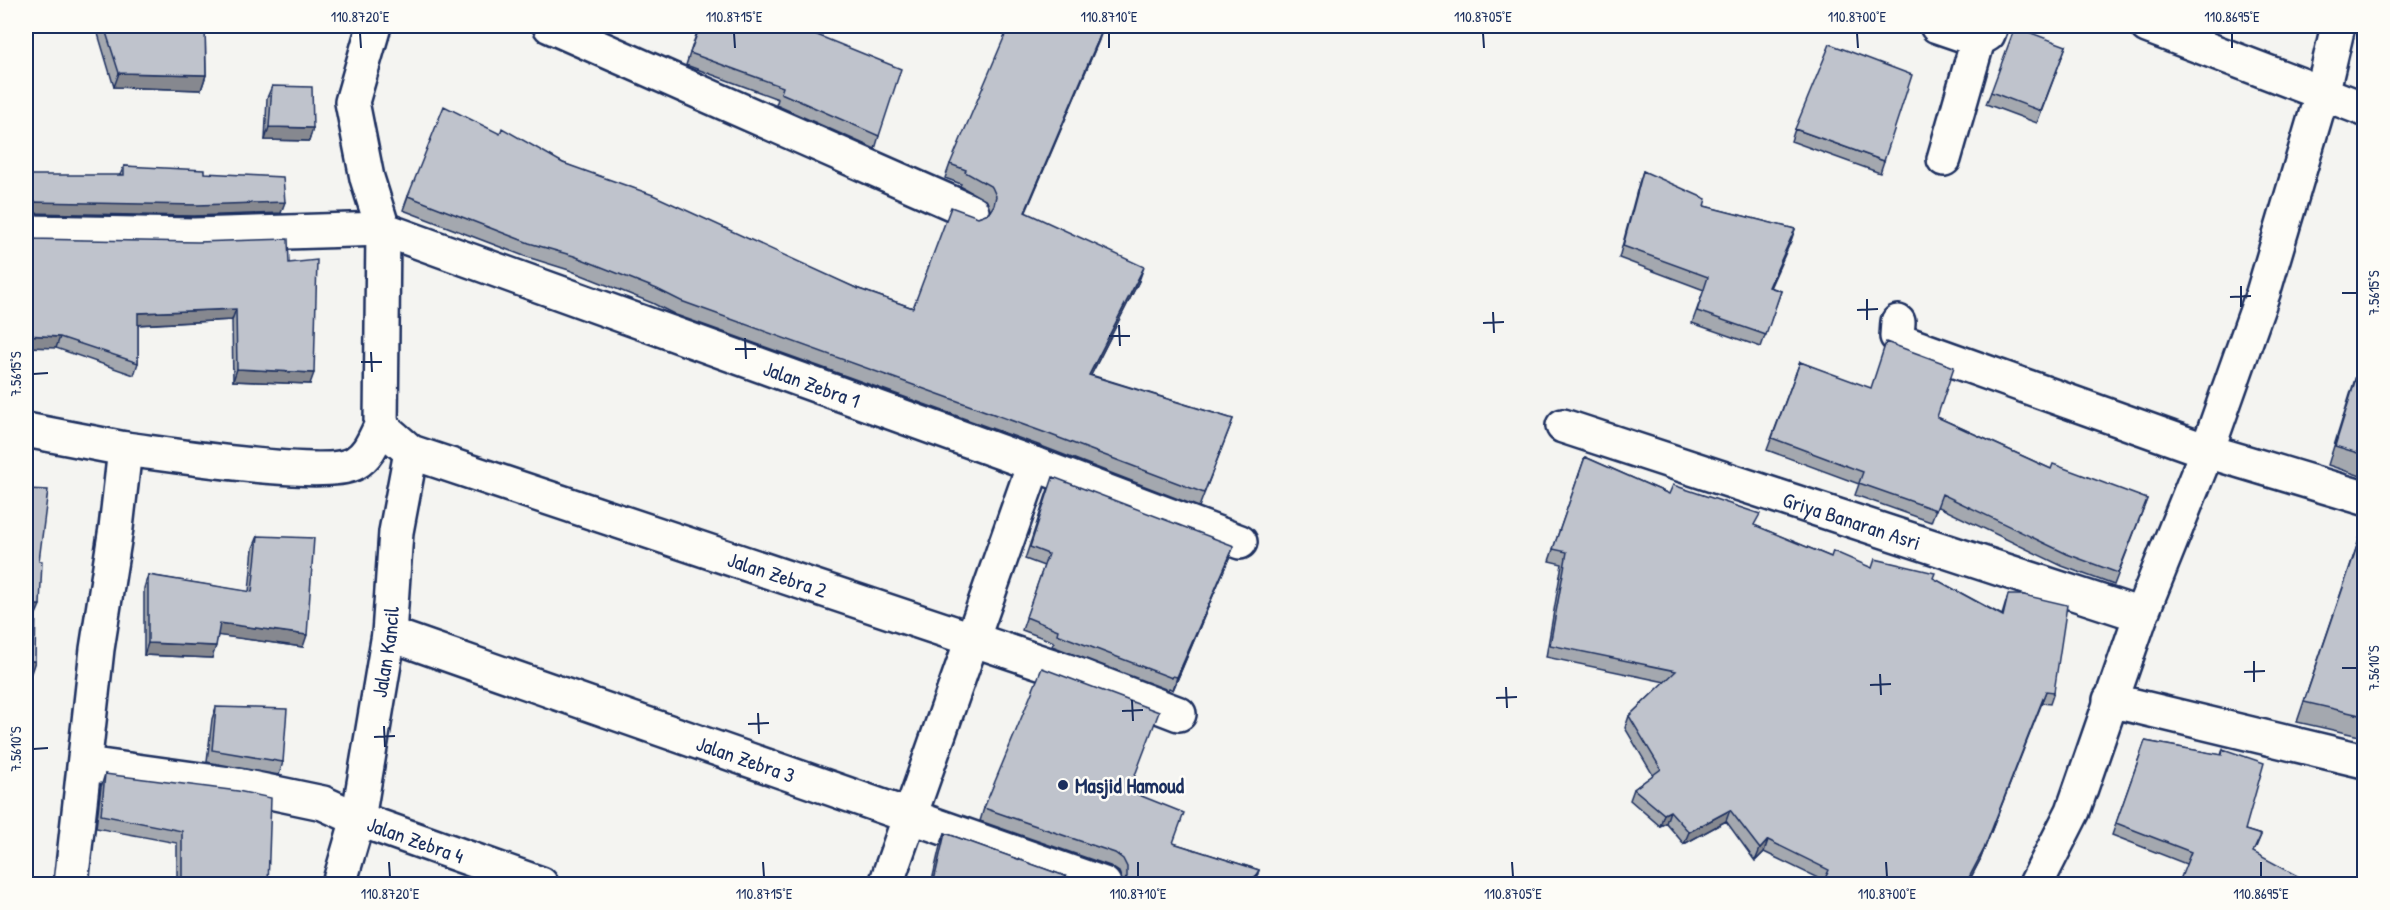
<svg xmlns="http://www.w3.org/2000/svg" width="2390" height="910" viewBox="0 0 2390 910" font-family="'Patrick Hand',sans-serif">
  <rect width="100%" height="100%" fill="#f4f4f1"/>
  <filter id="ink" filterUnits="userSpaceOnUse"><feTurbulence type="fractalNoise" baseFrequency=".0167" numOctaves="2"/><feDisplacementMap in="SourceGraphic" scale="12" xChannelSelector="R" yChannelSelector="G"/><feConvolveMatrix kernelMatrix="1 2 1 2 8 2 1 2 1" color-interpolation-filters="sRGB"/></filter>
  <g filter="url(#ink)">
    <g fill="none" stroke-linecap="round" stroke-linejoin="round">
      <g stroke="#1b2f5e" stroke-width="38">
        <g id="minor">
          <path d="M 550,26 L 972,212"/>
          <path d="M 1937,26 L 1978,40"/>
          <path d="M 2147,26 L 2364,109"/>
          <path d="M 1944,159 L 1978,40 L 1988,34 L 1991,26"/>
          <path id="s1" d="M 26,232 L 194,235 L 383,229 L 1034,464 L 1240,542"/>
          <path d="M 1898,322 L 1897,336 L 1902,342 L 2207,451 L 2364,498"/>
          <path id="s2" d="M 381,426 L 411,452 L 1070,672 L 1179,714"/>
          <path id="s3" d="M 1563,426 L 2141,615"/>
          <path d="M 26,430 L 125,449"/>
          <path id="s4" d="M 389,634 L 1104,884"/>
          <path d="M 2110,700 L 2364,761"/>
          <path id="s5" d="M 86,764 L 237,785 L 323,803 L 358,819 L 541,884"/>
          <path d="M 71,884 L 97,649 L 116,528 L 125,449 C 166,454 327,480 355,463 C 369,455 374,440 381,426 L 383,229 L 367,178 L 352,102 L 374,26"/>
          <path id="s6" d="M 339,884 L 358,819 L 389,634 L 396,532 L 411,452"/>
          <path d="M 886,884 L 1034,464"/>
          <path d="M 2036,884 L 2073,811 L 2141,615 L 2207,451 L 2263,293 L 2322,94 L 2338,26"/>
        </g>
      </g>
      <use href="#minor" stroke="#fdfcf7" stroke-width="33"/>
    </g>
    <path fill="#a4a8af" stroke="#1b2f5e" stroke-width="1.5" d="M 58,26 L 206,26 L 205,26 L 206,75 L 201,90 L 114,87 L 96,27 L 58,28 Z
      M 699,26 L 879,136 L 875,149 L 776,105 L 778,99 L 686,65 Z
      M 1099,40 L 1025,213 L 1139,281 L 1091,375 L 1233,419 L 1199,507 L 1041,446 L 676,315 L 652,303 L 569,270 L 524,256 L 403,210 L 408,196 L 500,134 L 563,163 L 856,288 L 913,308 L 978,217 L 989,213 L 990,210 L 987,201 L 960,186 L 961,184 L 945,178 L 950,164 Z
      M 2066,46 L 2037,123 L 1986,104 L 1991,92 Z
      M 272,86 L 313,128 L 309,141 L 265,140 L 267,98 Z
      M 1795,129 L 1884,161 L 1880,173 L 1791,141 Z
      M 124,166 L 204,173 L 281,213 L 194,216 L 26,213 L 120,175 Z
      M 1643,171 L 1704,206 L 1795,229 L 1770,287 L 1781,291 L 1761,347 L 1692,323 L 1704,290 L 1619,258 L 1639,183 Z
      M 30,239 L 289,263 L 310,384 L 233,381 L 232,320 L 138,325 L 138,363 L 134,375 L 56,348 Z
      M 2364,350 L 2364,477 L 2328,465 Z
      M 1800,362 L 1937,417 L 2051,469 L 2147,499 L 2114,585 L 2062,566 L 1937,506 L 1931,522 L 1855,495 L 1859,484 L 1767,450 Z
      M 1585,457 L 1669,494 L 1756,526 L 1831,557 L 1872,568 L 1933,578 L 2002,615 L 2008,595 L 2054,692 L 2050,704 L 2042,703 L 1980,860 L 1967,885 L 1822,885 L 1824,881 L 1764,852 L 1755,861 L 1726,821 L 1684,844 L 1666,823 L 1660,826 L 1630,800 L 1634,789 L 1653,775 L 1625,728 L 1629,716 L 1665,682 L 1546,657 L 1562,564 L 1549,561 Z
      M 1048,489 L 1229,558 L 1173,690 L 1169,688 L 1168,690 L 1052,646 L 1054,642 L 1022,630 L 1044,566 L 1025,559 Z
      M 2364,525 L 2364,737 L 2297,722 Z
      M 258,536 L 303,647 L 218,635 L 212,658 L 144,655 L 144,588 L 148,575 L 249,592 L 253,548 Z
      M 216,707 L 283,762 L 279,775 L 207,762 L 212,719 Z
      M 2145,741 L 2221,755 L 2223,749 L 2245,830 L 2261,835 L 2256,847 L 2186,864 L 2112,835 Z
      M 105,774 L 268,885 L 177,885 L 177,843 L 96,828 L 101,787 Z
      M 1129,791 L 1173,843 L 1259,870 L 1254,885 L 1121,885 L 1122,880 L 1119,872 L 1110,866 L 980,821 L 984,808 Z
      M 945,833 L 1090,885 L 931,885 L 940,846 Z"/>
    <path fill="#86888f" stroke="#1b2f5e" stroke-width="1.5" d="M 58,26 L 96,26 L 96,27 L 58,28 Z
      M 1104,26 L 1099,40 L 1020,226 L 1025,212 Z
      M 119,73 L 206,75 L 201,90 L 114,87 Z
      M 269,127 L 313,128 L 309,141 L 265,140 Z
      M 31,202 L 285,202 L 281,213 L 194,216 L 26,213 L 26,203 Z
      M 1795,229 L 1791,241 L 1765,299 L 1769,287 Z
      M 1144,267 L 1139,281 L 1084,389 L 1089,375 Z
      M 236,309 L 232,320 L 133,325 L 138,313 Z
      M 26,335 L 60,337 L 56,348 L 26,347 Z
      M 237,369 L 314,373 L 310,384 L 233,381 Z
      M 1234,546 L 1229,558 L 1173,690 L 1177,677 Z
      M 36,605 L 40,605 L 35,617 Z
      M 220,623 L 307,635 L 303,647 L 215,635 Z
      M 148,643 L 216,646 L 212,658 L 144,655 Z
      M 26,661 L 35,661 L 31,673 L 26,673 Z
      M 2046,691 L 1980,860 L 1967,885 L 1965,885 Z
      M 1730,810 L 1726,821 L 1684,844 L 1689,832 Z
      M 1670,811 L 1666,823 L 1660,826 L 1664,814 Z
      M 1768,840 L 1764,852 L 1755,861 L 1760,849 Z
      M 1259,870 L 1254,885 L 1250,885 Z"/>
    <path fill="#bfc3cc" stroke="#1b2f5e" stroke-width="1.5" d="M 104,26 L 205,26 L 206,75 L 119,73 Z
      M 700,26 L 795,26 L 901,69 L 879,136 L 781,93 L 783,87 L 690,53 Z
      M 1009,26 L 1104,26 L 1025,212 L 1144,267 L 1089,375 L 1233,419 L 1204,493 L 1046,433 L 681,301 L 657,289 L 574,256 L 529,243 L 408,196 L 444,106 L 500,134 L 502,128 L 563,163 L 653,195 L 856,288 L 913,308 L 951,207 L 978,217 L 989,213 L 994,205 L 996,196 L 992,187 L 965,172 L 966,170 L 950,164 Z
      M 2015,27 L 2066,46 L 2041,111 L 1991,92 Z
      M 1830,44 L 1912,75 L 1884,161 L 1795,129 Z
      M 272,86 L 312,87 L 313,128 L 269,127 Z
      M 124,166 L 204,170 L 204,173 L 283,177 L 285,202 L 198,205 L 31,202 L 26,203 L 26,175 L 124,175 Z
      M 1643,171 L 1706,199 L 1704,206 L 1795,229 L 1769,287 L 1781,291 L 1766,335 L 1697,311 L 1708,277 L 1623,246 Z
      M 26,238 L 30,239 L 198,242 L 288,239 L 289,263 L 317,260 L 314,373 L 237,369 L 236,309 L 138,313 L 138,363 L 60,337 L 26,335 Z
      M 1886,342 L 1954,367 L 1937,417 L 2051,469 L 2053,464 L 2147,499 L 2118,573 L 2067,554 L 1942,494 L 1936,510 L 1859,483 L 1863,472 L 1772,438 L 1800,362 L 1871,388 Z
      M 2364,352 L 2364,455 L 2335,446 Z
      M 1585,457 L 1669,494 L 1673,485 L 1760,514 L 1754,525 L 1831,557 L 1833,551 L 1872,568 L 1875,559 L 1935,573 L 1933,578 L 2003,616 L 2008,595 L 2024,595 L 2067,605 L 2054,692 L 2046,691 L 1984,849 L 1965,885 L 1822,885 L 1829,870 L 1768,840 L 1760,849 L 1730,810 L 1689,832 L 1670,811 L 1664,814 L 1634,789 L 1661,769 L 1629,716 L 1676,671 L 1550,645 L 1567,552 L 1553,549 Z
      M 1053,477 L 1234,546 L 1177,677 L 1173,676 L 1172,678 L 1057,634 L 1058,630 L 1026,617 L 1048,554 L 1030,547 Z
      M 26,489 L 48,490 L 39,561 L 42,561 L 40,605 L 36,605 L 35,661 L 26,661 Z
      M 2364,526 L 2364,716 L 2304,702 Z
      M 258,536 L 314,538 L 307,635 L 220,623 L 216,646 L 148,643 L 148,575 L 252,592 Z
      M 1042,668 L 1159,712 L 1129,791 L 1184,813 L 1173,843 L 1259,870 L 1250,885 L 1121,885 L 1127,877 L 1127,867 L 1123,859 L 1115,853 L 984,808 Z
      M 216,707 L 287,709 L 283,762 L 212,750 Z
      M 2145,741 L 2222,755 L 2223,749 L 2264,763 L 2245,830 L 2261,835 L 2253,852 L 2314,885 L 2178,885 L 2191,852 L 2116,823 Z
      M 105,774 L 238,791 L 271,798 L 268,885 L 182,885 L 182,831 L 101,815 Z
      M 945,833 L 1090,885 L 933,885 Z"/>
  </g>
  <path fill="none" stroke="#1b2f5e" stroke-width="2" d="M 360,33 L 361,48M 734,33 L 735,48M 1109,33 L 1109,48M 1483,33 L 1484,48M 1857,33 L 1858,48M 2232,33 L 2232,48M 2241,286 L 2241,307M 2342,293 L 2357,293M 2230,297 L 2251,296M 1867,299 L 1867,320M 1857,310 L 1878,309M 1493,312 L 1494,333M 1483,323 L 1504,322M 1119,325 L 1120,346M 1109,336 L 1130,336M 745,338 L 746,359M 735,349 L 756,349M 371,352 L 372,372M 361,362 L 382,362M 33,374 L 48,373M 2254,661 L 2254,682M 2342,668 L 2357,668M 2244,672 L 2265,671M 1880,674 L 1881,695M 1870,685 L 1891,684M 1506,687 L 1507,708M 1496,698 L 1517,697M 1132,700 L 1133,721M 1122,711 L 1143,710M 758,713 L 759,734M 748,724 L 769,723M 384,726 L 385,747M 374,737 L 395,736M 33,749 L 48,748M 389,862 L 390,877M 763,862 L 764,877M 1138,862 L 1138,877M 1512,862 L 1513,877M 1886,862 L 1887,877M 2261,862 L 2261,877"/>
  <circle fill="#1b2f5e" stroke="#fdfcf7" stroke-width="2" cx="1063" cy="785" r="6"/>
  <g text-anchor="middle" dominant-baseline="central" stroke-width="5" stroke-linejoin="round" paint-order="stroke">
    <g font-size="21" fill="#1b2f5e" stroke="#fdfcf7">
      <text stroke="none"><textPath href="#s1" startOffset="813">Jalan Zebra 1</textPath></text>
      <text stroke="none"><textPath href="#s3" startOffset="304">Griya Banaran Asri</textPath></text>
      <text stroke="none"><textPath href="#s2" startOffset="426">Jalan Zebra 2</textPath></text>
      <text stroke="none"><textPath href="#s6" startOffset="237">Jalan Kancil</textPath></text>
      <text stroke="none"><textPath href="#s4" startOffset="378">Jalan Zebra 3</textPath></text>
      <text stroke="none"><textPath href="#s5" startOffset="340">Jalan Zebra 4</textPath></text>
    </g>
    <g font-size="21" font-weight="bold" fill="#1b2f5e" stroke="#fdfcf7" text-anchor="start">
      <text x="1075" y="785">Masjid Hamoud</text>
    </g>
  </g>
  <rect width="2390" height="910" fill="none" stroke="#fdfcf7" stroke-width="66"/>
  <rect x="33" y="33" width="2324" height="844" fill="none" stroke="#1b2f5e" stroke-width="2"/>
  <g font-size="15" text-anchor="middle" fill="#1b2f5e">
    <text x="360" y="22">110.8720°E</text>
    <text x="734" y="22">110.8715°E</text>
    <text x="1109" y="22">110.8710°E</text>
    <text x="1483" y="22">110.8705°E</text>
    <text x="1857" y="22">110.8700°E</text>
    <text x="2232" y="22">110.8695°E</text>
    <text transform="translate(2374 293) rotate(-90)" y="5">7.5615°S</text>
    <text transform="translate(16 374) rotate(-90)" y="5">7.5615°S</text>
    <text transform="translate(2374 668) rotate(-90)" y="5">7.5610°S</text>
    <text transform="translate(16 749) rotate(-90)" y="5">7.5610°S</text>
    <text x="390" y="899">110.8720°E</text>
    <text x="764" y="899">110.8715°E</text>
    <text x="1138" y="899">110.8710°E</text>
    <text x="1513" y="899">110.8705°E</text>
    <text x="1887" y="899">110.8700°E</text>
    <text x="2261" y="899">110.8695°E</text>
  </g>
</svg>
